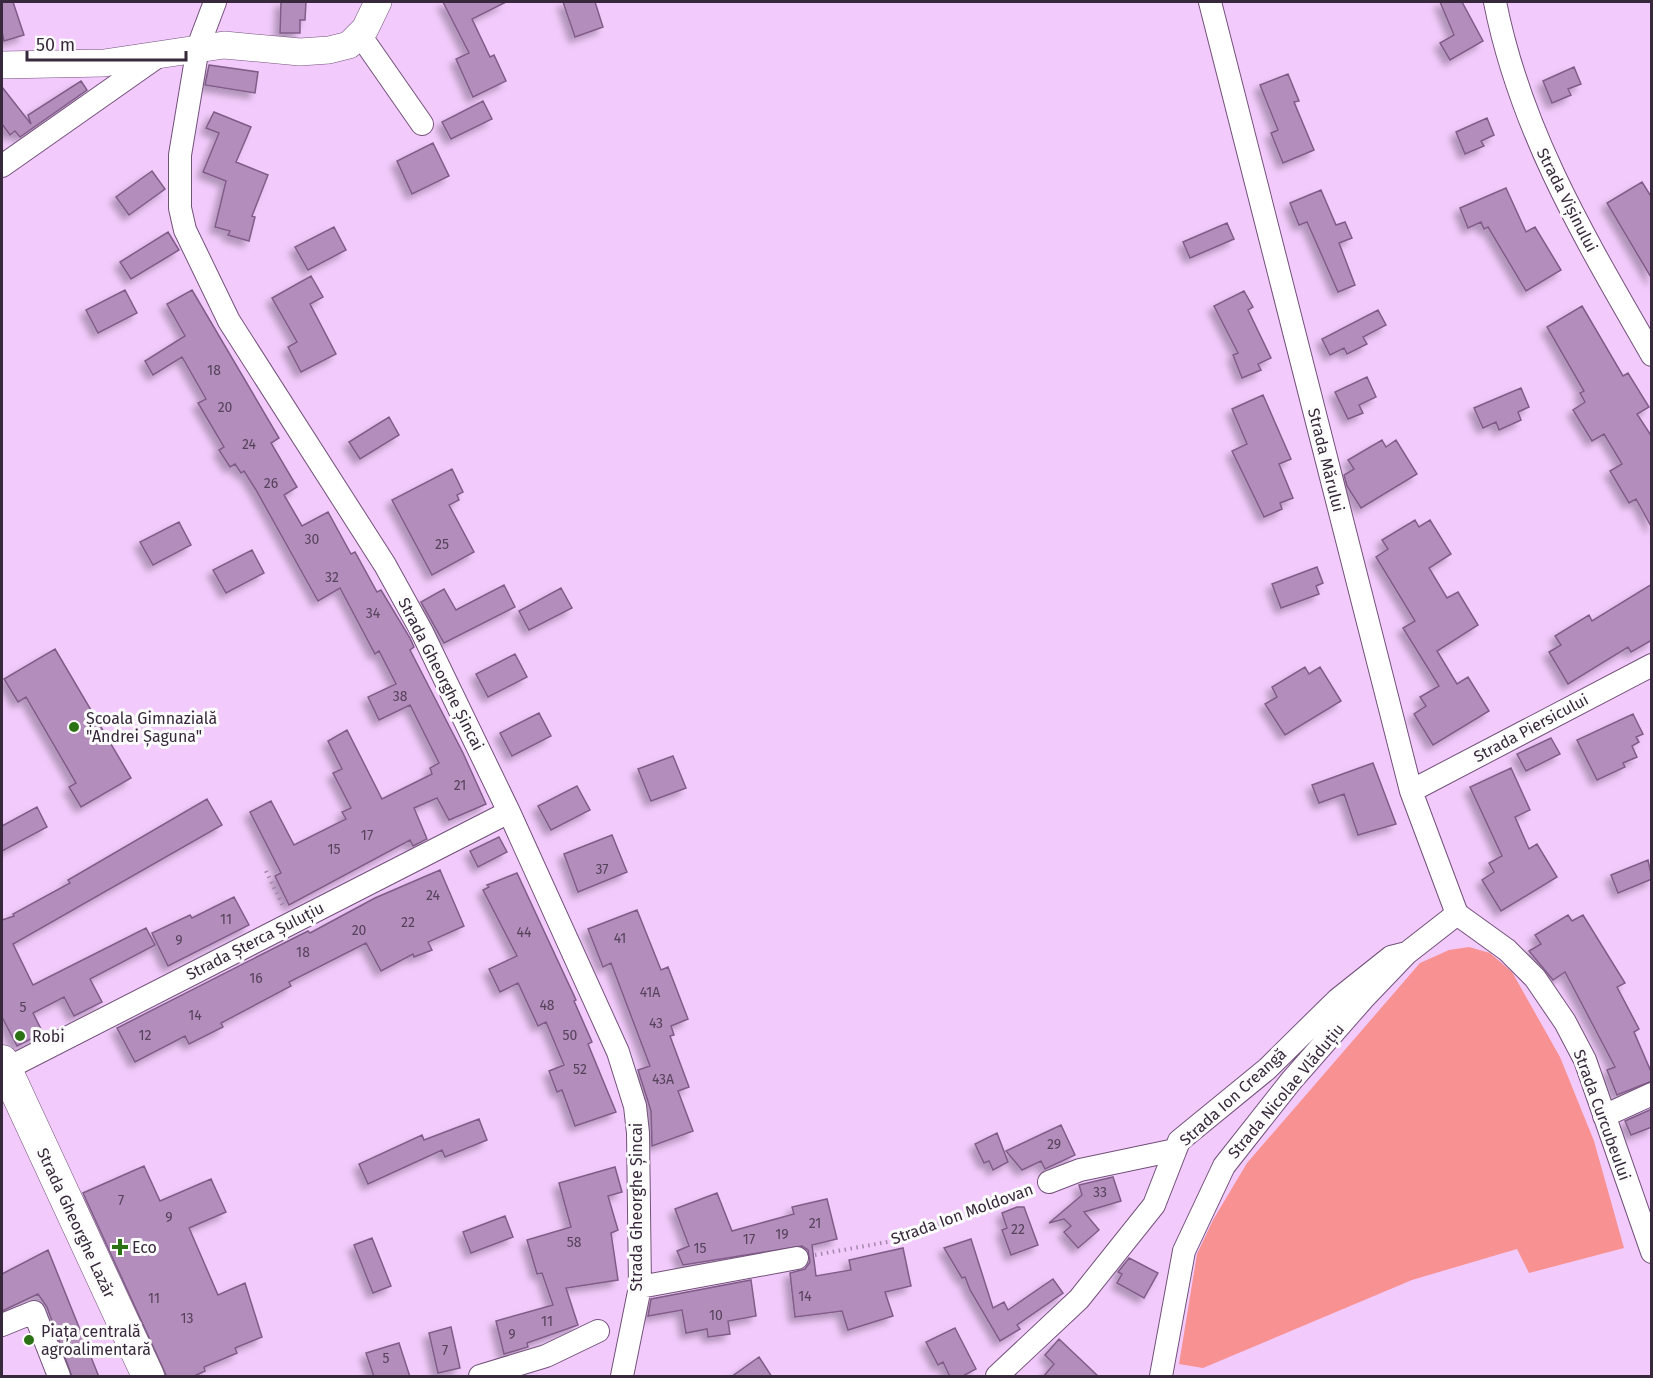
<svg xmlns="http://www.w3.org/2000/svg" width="1653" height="1378" viewBox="0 0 1653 1378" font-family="'Fira Sans',sans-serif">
  <defs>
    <filter id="shadow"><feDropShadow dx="-5.5" dy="5.5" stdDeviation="3" flood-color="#0004"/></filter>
  </defs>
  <rect width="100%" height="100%" fill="#f2cbfc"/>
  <path fill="#f89192" d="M 1469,947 L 1490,953 L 1512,972 L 1560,1057 L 1594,1141 L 1624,1248 L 1529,1273 L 1517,1249 L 1412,1280 L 1203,1368 L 1179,1364 L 1197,1254 L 1213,1220 L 1247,1163 L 1420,963 L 1449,950 Z"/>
  <path fill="#b38ebc" stroke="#805d88" stroke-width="1.5" filter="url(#shadow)" d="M 2,2 L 13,2 L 24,35 L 4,41 L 2,32 Z
    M 281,2 L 306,2 L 305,20 L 300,20 L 300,33 L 280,33 Z
    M 443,2 L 506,2 L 472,19 L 490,57 L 494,55 L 506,81 L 473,97 L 456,59 L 469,53 Z
    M 563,2 L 595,2 L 603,27 L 575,37 Z
    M 1440,2 L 1462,2 L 1483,41 L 1450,60 L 1440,43 L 1454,35 Z
    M 209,65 L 258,72 L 255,93 L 205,85 Z
    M 1574,67 L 1581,84 L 1568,89 L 1571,95 L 1552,103 L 1543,81 Z
    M 1288,74 L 1299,101 L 1294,102 L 1314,150 L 1283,163 L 1271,133 L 1278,130 L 1260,85 Z
    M 81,81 L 87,90 L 20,137 L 15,131 L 10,135 L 2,124 L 2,87 L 31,124 L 28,115 Z
    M 483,101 L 492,119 L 451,139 L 442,122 Z
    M 214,112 L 251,127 L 236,162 L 268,175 L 252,216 L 255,217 L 249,241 L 228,235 L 230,231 L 215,227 L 226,181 L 203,172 L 219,133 L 206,128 Z
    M 1487,118 L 1494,135 L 1481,141 L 1484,146 L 1465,154 L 1456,132 Z
    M 433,143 L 449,176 L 412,194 L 397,161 Z
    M 152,171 L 165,189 L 129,215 L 116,197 Z
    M 1642,182 L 1652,198 L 1652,279 L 1607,203 Z
    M 1506,188 L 1526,232 L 1535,227 L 1561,270 L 1526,291 L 1488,227 L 1484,229 L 1481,222 L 1468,228 L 1460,208 Z
    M 1321,190 L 1336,225 L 1345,222 L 1352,238 L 1339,243 L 1355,285 L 1338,292 L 1307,222 L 1299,225 L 1290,203 Z
    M 1227,223 L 1234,239 L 1190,258 L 1183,242 Z
    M 334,227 L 346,250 L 308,270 L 295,247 Z
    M 168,232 L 179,250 L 131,279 L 120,262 Z
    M 311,276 L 323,297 L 310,304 L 336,354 L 301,372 L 288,347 L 297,342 L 272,298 Z
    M 125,290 L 137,313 L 98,333 L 86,310 Z
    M 192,290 L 279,438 L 271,443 L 297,487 L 284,495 L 302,526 L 328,512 L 351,554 L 355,552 L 377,592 L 381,590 L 410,638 L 414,647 L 410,650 L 463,753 L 486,804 L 449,820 L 437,798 L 414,808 L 427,839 L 413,846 L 410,840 L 289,905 L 275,876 L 281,873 L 250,812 L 271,801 L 294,845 L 346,819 L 342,812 L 351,808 L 333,773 L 342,769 L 328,741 L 347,730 L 382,799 L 432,774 L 430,768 L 439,763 L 410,705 L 379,720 L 368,697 L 396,684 L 379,651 L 375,654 L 340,588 L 318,601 L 256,490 L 244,471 L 241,473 L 235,464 L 230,467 L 219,450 L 224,447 L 198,403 L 206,399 L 182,357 L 153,375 L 145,361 L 185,336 L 167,304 Z
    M 1244,291 L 1253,307 L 1248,310 L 1271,358 L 1258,364 L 1261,370 L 1242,378 L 1233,355 L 1238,353 L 1214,306 Z
    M 1582,306 L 1623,376 L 1628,373 L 1649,407 L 1637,414 L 1652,437 L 1652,528 L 1636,499 L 1629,503 L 1610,471 L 1622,464 L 1604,434 L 1592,441 L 1573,410 L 1585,402 L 1580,393 L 1584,391 L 1547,327 Z
    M 1378,310 L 1386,325 L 1363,337 L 1367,344 L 1347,354 L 1344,348 L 1330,355 L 1322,339 Z
    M 1367,377 L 1376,397 L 1359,405 L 1363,413 L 1348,419 L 1335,392 Z
    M 1521,388 L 1529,407 L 1518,412 L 1521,420 L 1499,430 L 1496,422 L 1483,428 L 1474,408 Z
    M 1263,395 L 1291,459 L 1279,464 L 1293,498 L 1280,503 L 1282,509 L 1264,517 L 1232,451 L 1247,444 L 1232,409 Z
    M 389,417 L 399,435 L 360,459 L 349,442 Z
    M 1382,440 L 1386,447 L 1396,440 L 1417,474 L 1361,508 L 1347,486 L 1344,475 L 1354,469 L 1348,460 Z
    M 452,469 L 463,492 L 457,495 L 459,500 L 449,505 L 474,552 L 432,575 L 392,500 Z
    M 1415,520 L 1419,527 L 1430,520 L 1451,554 L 1429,568 L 1447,598 L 1458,592 L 1478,625 L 1437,651 L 1457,684 L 1468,677 L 1489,711 L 1433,745 L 1414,714 L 1426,706 L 1420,697 L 1439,686 L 1403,628 L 1415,621 L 1376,557 L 1388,549 L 1382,540 Z
    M 179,522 L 191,545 L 153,565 L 140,542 Z
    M 252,550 L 264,573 L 226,593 L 213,570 Z
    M 1317,567 L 1323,583 L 1316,586 L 1319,594 L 1281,608 L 1272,584 Z
    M 1652,584 L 1652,640 L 1631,652 L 1628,647 L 1568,684 L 1549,652 L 1561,645 L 1555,636 L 1589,615 L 1592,621 Z
    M 504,585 L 515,607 L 444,643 L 421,602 L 444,589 L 456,610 Z
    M 561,588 L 572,608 L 529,630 L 519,611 Z
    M 55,649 L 131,778 L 81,807 L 69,787 L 76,783 L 26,697 L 18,702 L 4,679 Z
    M 515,654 L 527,677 L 488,697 L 476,674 Z
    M 1305,667 L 1309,674 L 1320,667 L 1341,701 L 1285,735 L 1265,704 L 1277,697 L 1272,687 Z
    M 539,713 L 551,736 L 512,756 L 500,733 Z
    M 1633,714 L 1643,734 L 1636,737 L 1639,742 L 1632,746 L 1637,757 L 1623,763 L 1625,767 L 1597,780 L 1577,740 Z
    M 1551,738 L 1560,754 L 1526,771 L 1517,754 Z
    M 673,756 L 686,788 L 651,801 L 638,769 Z
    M 1373,763 L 1396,824 L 1358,835 L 1344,794 L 1319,803 L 1312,785 Z
    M 1511,768 L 1530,810 L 1515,817 L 1529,849 L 1537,844 L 1557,877 L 1501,911 L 1482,880 L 1494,872 L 1489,863 L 1502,856 L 1470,787 Z
    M 577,786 L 590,810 L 551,830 L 538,806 Z
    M 207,799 L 222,825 L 13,944 L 33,985 L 146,928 L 155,945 L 90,979 L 102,1002 L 74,1016 L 64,997 L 33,1013 L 43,1033 L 17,1046 L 2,1017 L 2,920 L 14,916 L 13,914 L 70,883 L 68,880 Z
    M 37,807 L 47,827 L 2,851 L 2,826 Z
    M 612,835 L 627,872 L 578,892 L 564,854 Z
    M 499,837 L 507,852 L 478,867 L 470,851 Z
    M 1648,860 L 1652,879 L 1618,893 L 1611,875 Z
    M 440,870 L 464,926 L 428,942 L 432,950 L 414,957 L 413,954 L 381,971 L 366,943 L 289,982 L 291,986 L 221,1023 L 223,1027 L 189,1044 L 185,1036 L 135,1062 L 117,1028 L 308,931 L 310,933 L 375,898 Z
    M 517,873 L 576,1000 L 574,1001 L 592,1042 L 588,1044 L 616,1112 L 575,1126 L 562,1090 L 557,1092 L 549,1071 L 564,1065 L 546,1022 L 538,1026 L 518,983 L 500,992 L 489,969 L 517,956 L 483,890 L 489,887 L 487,885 Z
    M 234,897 L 249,925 L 168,966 L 152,933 L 190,915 L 192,918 Z
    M 637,910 L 661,970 L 668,967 L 688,1019 L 671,1026 L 674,1035 L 670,1036 L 689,1087 L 678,1091 L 693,1131 L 652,1146 L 651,1111 L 638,1070 L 650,1066 L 611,963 L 603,967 L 588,929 Z
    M 1568,915 L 1572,921 L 1583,915 L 1625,983 L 1617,987 L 1639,1029 L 1634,1032 L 1652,1074 L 1652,1081 L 1617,1095 L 1607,1070 L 1615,1067 L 1565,972 L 1553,980 L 1529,951 L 1541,944 L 1535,935 Z
    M 1652,1109 L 1652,1127 L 1631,1135 L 1625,1121 Z
    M 479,1119 L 487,1140 L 445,1157 L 442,1150 L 368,1184 L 359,1164 L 422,1135 L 424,1140 Z
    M 1061,1125 L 1075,1155 L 1045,1169 L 1041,1161 L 1022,1170 L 1006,1151 Z
    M 997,1133 L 1008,1162 L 993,1170 L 989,1161 L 984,1163 L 975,1144 Z
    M 144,1166 L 160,1201 L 211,1179 L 226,1212 L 189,1228 L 218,1295 L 245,1283 L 262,1337 L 235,1348 L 237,1353 L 204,1367 L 205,1371 L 192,1377 L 167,1377 L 83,1193 Z
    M 615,1167 L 622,1192 L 608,1196 L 618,1230 L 611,1233 L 618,1280 L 566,1288 L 578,1325 L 527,1343 L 528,1347 L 504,1354 L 496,1321 L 553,1305 L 542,1273 L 537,1274 L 527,1240 L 571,1227 L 559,1183 Z
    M 1113,1177 L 1121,1201 L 1084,1212 L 1099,1230 L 1078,1248 L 1064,1232 L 1071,1226 L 1064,1219 L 1049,1223 L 1082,1195 L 1079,1185 Z
    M 717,1193 L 732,1231 L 794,1214 L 792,1207 L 827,1199 L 837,1239 L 812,1245 L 816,1276 L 851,1270 L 849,1260 L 903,1248 L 911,1286 L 885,1292 L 893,1316 L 848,1330 L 842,1311 L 795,1317 L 790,1273 L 805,1269 L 810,1262 L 808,1250 L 802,1246 L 683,1265 L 677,1251 L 689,1246 L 675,1209 Z
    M 1017,1207 L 1024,1207 L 1038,1245 L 1011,1255 L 1002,1230 L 1007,1228 L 1002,1213 Z
    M 505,1216 L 513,1237 L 471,1253 L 463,1232 Z
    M 372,1238 L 391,1286 L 373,1293 L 354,1245 Z
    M 971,1239 L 993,1308 L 1004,1302 L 1008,1310 L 1053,1279 L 1063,1293 L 1017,1325 L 1020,1329 L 1000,1341 L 970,1290 L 965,1277 L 962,1278 L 944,1248 Z
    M 48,1250 L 99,1377 L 72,1377 L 47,1307 L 38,1294 L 2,1311 L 2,1274 Z
    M 1129,1258 L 1158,1273 L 1144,1298 L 1117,1283 L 1122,1274 L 1118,1272 Z
    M 751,1280 L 756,1316 L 728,1321 L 730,1334 L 708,1337 L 707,1329 L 686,1333 L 682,1310 L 648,1316 L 651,1299 Z
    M 451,1327 L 460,1368 L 438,1373 L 429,1333 Z
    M 955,1328 L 976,1369 L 961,1377 L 950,1377 L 943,1362 L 938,1365 L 926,1342 Z
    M 1059,1339 L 1099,1377 L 1043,1377 L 1054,1364 L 1045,1355 Z
    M 399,1343 L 410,1377 L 374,1377 L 366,1353 Z
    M 759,1357 L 772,1377 L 731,1377 Z"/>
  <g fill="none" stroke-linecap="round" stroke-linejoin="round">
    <g stroke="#73517b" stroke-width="24">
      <path id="minor" d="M 215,2 L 198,47 L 180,155 L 180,208 L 185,230 L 229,321 L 385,565 L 422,632 L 509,812 L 618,1052 L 635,1106 L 638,1133 L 640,1287 L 622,1376
        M 1210,2 L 1411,791 L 1457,914
        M 1495,2 C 1521,133 1586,240 1652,355
        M 360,35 L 422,124
        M 2,166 L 160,55
        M 1411,791 L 1652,665
        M 1457,914 L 1507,950 L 1535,978 L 1565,1022 L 1585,1060 L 1652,1252
        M 2,1071 L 509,812
        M 1604,1116 L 1652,1094
        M 1049,1182 L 1080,1170 L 1175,1150
        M 640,1287 L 797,1258
        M 2,1325 L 34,1312 L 59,1376
        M 480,1376 L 546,1356 L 598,1331
        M 997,1376 L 1079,1299 L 1154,1205 L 1179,1141 L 1267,1069 L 1337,1000 L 1391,957 L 1407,953
        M 1161,1376 L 1184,1251 L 1224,1166 L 1291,1081 L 1363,999 L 1407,953 L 1457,914"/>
    </g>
    <g stroke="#73517b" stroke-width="28">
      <path id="tertiary" d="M 2,65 L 104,63 L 224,45 L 300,52 L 329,50 L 349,45 L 365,29 L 378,2"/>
    </g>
    <g stroke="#73517b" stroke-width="33">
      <path id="secondary" d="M 2,1061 L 148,1376"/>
    </g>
    <path stroke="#a487ac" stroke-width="4" stroke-dasharray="1.5 4.5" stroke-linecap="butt" d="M 266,871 L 283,906
      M 815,1255 L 893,1241 L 1031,1189"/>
    <use href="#minor" stroke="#fff" stroke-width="22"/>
    <use href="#tertiary" stroke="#fff" stroke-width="27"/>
    <use href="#secondary" stroke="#fff" stroke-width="32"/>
  </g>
  <g fill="#2b7214" stroke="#fcfcfc" stroke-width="2">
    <circle cx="74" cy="727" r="6"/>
    <circle cx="20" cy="1036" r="6"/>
    <path d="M117 1238h6v6h6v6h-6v6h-6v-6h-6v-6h6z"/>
    <circle cx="29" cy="1340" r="6"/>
  </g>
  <g text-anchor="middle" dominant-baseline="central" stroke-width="6" stroke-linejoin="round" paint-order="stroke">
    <g font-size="14" fill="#56425b">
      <text x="214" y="370">18</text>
      <text x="225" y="407">20</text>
      <text x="249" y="444">24</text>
      <text x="271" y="483">26</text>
      <text x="312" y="539">30</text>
      <text x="442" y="544">25</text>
      <text x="332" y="577">32</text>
      <text x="373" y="613">34</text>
      <text x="400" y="696">38</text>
      <text x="460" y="785">21</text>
      <text x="367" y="835">17</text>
      <text x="334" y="849">15</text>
      <text x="602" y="869">37</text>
      <text x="433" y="895">24</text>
      <text x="226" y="919">11</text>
      <text x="408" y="922">22</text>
      <text x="359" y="930">20</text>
      <text x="524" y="932">44</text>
      <text x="620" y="938">41</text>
      <text x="179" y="940">9</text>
      <text x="303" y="952">18</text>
      <text x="256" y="978">16</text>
      <text x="650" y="992">41A</text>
      <text x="547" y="1005">48</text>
      <text x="23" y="1007">5</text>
      <text x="195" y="1015">14</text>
      <text x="656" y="1023">43</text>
      <text x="145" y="1035">12</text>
      <text x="570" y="1035">50</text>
      <text x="580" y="1069">52</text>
      <text x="663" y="1079">43A</text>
      <text x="1054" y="1144">29</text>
      <text x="1100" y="1192">33</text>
      <text x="121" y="1200">7</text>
      <text x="169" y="1217">9</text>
      <text x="815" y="1223">21</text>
      <text x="1018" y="1229">22</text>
      <text x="782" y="1234">19</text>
      <text x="749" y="1239">17</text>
      <text x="574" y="1242">58</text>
      <text x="700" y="1248">15</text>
      <text x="805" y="1296">14</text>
      <text x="154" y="1298">11</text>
      <text x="716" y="1315">10</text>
      <text x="187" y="1318">13</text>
      <text x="547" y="1321">11</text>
      <text x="512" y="1334">9</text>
      <text x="445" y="1350">7</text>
      <text x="386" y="1358">5</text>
    </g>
    <g font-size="16" fill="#37283b" stroke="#fcfcfc">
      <text transform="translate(1567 200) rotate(63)">Strada Vișinului</text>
      <text transform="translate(1326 460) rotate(76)">Strada Mărului</text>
      <text transform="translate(441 674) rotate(63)">Strada Gheorghe Șincai</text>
      <text transform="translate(1531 728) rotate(-28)">Strada Piersicului</text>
      <text transform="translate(255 941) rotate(-27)">Strada Șterca Șuluțiu</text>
      <text transform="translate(1286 1091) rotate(-50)">Strada Nicolae Vlăduțiu</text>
      <text transform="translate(1233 1097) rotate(-42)">Strada Ion Creangă</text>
      <text transform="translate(1602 1115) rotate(70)">Strada Curcubeului</text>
      <text transform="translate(636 1207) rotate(-90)">Strada Gheorghe Șincai</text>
      <text transform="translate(962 1214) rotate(-20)">Strada Ion Moldovan</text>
      <text transform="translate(76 1223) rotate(65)">Strada Gheorghe Lazăr</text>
    </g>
    <g font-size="16" fill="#37283b" stroke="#fcfcfc" text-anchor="start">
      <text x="86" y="718">Școala Gimnazială<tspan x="86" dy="18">"Andrei Șaguna"</tspan></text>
      <text x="32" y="1036">Robi</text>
      <text x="132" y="1247">Eco</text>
      <text x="41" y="1331">Piața centrală<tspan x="41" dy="18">agroalimentară</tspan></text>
    </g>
  </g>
  <rect width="1653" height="1378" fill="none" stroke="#37283b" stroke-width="6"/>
  <path d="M27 51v9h159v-9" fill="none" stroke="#37283b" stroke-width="3"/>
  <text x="36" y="51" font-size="18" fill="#37283b" stroke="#fcfcfc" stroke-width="4.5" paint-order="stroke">50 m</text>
</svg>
